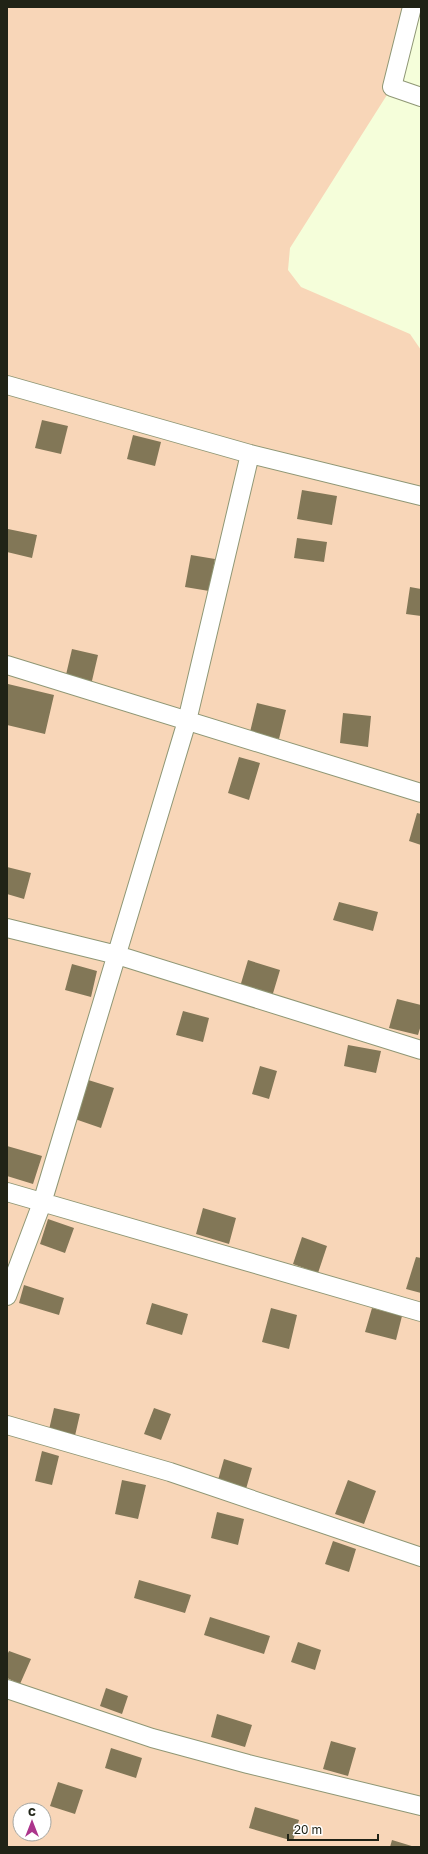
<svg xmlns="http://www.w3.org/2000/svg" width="428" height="1854" viewBox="0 0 428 1854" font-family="'Golos Text',sans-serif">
  <rect width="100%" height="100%" fill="#f5feda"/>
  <path fill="#f8d6b8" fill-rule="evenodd" d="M 7,7 L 412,7 L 392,87 L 290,248 L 288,270 L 301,287 L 410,334 L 421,350 L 421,1847 L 7,1847 ZM 20,1810 L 44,1810 L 44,1834 L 20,1834 Z"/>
  <path fill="#827757" d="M 42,420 L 68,426 L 61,454 L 35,448 Z
    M 133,435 L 161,442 L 155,466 L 127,459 Z
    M 302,490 L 337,496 L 332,525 L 297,519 Z
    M 8,529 L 37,535 L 32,558 L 7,552 Z
    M 297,538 L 327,542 L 324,562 L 294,558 Z
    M 191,555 L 215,559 L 209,591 L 185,587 Z
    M 410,587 L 421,589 L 421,616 L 406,614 Z
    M 72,649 L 98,655 L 91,685 L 65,679 Z
    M 8,684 L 54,695 L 45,734 L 7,725 Z
    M 257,703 L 286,710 L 279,739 L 250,732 Z
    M 343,713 L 371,716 L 368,747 L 340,743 Z
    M 239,757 L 260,763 L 249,800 L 228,793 Z
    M 417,813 L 421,814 L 421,845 L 409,841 Z
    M 7,867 L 31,873 L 24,899 L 7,894 Z
    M 339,902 L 378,912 L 373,931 L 333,920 Z
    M 248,960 L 280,970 L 271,1000 L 239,990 Z
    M 72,964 L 97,971 L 91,997 L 65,990 Z
    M 397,999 L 421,1005 L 421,1025 L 418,1035 L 389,1028 Z
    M 183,1011 L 209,1018 L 203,1042 L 176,1035 Z
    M 348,1045 L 381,1051 L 376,1073 L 344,1066 Z
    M 260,1066 L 277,1071 L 269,1099 L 252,1094 Z
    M 85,1079 L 114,1088 L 101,1128 L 72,1118 Z
    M 7,1146 L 42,1156 L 33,1184 L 7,1176 Z
    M 203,1208 L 236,1218 L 229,1244 L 196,1234 Z
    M 48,1219 L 74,1228 L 65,1253 L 40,1244 Z
    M 302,1237 L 327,1246 L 318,1273 L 293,1264 Z
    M 416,1257 L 421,1258 L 421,1293 L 406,1289 Z
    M 24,1285 L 64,1298 L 59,1315 L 19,1303 Z
    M 152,1303 L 188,1314 L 182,1335 L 146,1324 Z
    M 271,1308 L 297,1315 L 289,1349 L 262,1342 Z
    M 372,1308 L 402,1316 L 396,1340 L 365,1332 Z
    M 54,1408 L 80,1414 L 74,1440 L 48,1434 Z
    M 154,1408 L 171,1414 L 161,1440 L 144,1434 Z
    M 42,1451 L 59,1456 L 52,1485 L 35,1481 Z
    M 224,1459 L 252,1468 L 246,1489 L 218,1480 Z
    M 122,1480 L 146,1485 L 138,1519 L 115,1514 Z
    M 348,1480 L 376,1491 L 364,1524 L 335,1514 Z
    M 217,1512 L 244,1519 L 238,1545 L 211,1538 Z
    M 333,1541 L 356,1549 L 349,1572 L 325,1564 Z
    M 139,1580 L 191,1595 L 185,1613 L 134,1598 Z
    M 210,1617 L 270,1636 L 264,1654 L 204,1635 Z
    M 298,1642 L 321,1650 L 315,1670 L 291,1662 Z
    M 9,1651 L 31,1659 L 20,1684 L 7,1678 L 7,1655 Z
    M 106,1688 L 128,1696 L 122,1714 L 100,1706 Z
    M 217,1714 L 252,1725 L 245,1747 L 211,1737 Z
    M 331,1741 L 356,1748 L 348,1776 L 323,1769 Z
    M 111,1748 L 142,1758 L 136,1778 L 105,1768 Z
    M 58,1782 L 83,1790 L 75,1814 L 50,1806 Z
    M 255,1807 L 299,1820 L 293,1841 L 249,1828 Z
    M 392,1840 L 415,1847 L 390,1847 Z"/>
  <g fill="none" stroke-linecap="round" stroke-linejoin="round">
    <g stroke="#8f9775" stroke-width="20">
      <path id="service" d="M 412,7 L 392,87 L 421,97
        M 7,385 L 250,454 L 421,496
        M 7,665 L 421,793
        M 7,928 L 117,955 L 421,1050
        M 7,1192 L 421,1312
        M 7,1296 L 42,1203 L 187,721 L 250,454
        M 7,1425 L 170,1472 L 421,1557
        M 7,1689 L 152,1738 L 248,1764 L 421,1806"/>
    </g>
    <use href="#service" stroke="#fff" stroke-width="18"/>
  </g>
  <rect width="428" height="1854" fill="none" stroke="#202316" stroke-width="16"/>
  <g transform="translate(32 1822)"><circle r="19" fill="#ffffff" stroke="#a6a7a2"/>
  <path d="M0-3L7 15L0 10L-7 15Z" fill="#ac358c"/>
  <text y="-6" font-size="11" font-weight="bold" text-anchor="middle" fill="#202316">С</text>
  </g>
  <path d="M288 1834v6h90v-6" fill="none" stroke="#202316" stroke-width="2"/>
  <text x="294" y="1834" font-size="12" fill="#202316" stroke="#ffffff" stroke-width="3" paint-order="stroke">20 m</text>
</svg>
